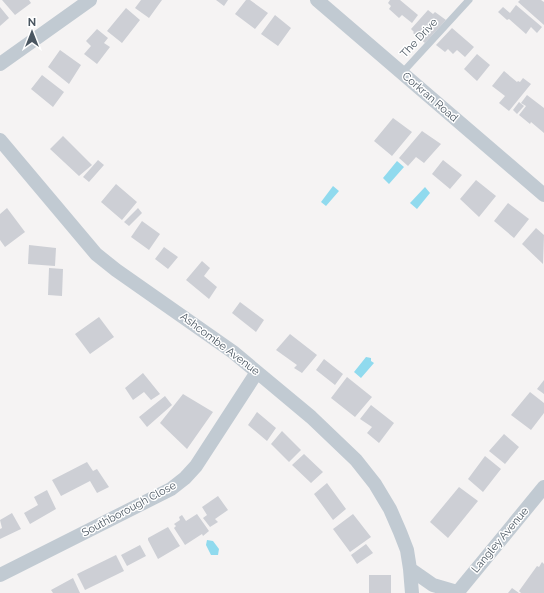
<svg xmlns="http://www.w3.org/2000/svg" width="544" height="593" viewBox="0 0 544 593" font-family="Raleway,sans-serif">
  <rect width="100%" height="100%" fill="#f5f3f3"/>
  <path fill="#90daee" d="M 397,161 L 404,167 L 389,184 L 383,178 Z
    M 333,186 L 339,191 L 326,206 L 321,202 Z
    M 425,187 L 430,193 L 417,209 L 410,203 Z
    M 366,357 L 371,358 L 371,361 L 374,363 L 361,378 L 354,372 Z
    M 207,540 L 213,541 L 219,549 L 218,555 L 211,555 L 206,545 Z"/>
  <path fill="#cdcfd5" d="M 2,0 L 29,0 L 31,3 L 15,15 Z
    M 141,0 L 162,0 L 149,18 L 135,8 Z
    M 216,0 L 228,0 L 224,6 Z
    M 246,0 L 250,0 L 268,13 L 255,29 L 235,14 Z
    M 390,0 L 400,0 L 418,15 L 412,23 L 402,15 L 399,18 L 389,9 L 391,6 L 388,3 Z
    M 520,0 L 541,0 L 544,2 L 544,25 L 518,2 Z
    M 516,5 L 542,27 L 537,33 L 531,27 L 526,34 L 509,19 L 507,20 L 498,12 L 503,7 L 510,13 Z
    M 0,7 L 9,18 L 0,26 Z
    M 126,8 L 140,20 L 122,43 L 107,31 Z
    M 428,10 L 433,14 L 435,12 L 446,20 L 425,43 L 413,33 L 414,32 L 411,29 Z
    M 275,15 L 291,28 L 278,46 L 261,34 Z
    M 452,28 L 474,47 L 465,57 L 457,50 L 453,54 L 448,49 L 445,52 L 436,45 Z
    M 97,29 L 108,38 L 104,43 L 110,47 L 97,64 L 84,54 L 91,46 L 86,41 Z
    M 60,50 L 81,65 L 69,84 L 48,67 Z
    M 477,54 L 490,65 L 477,81 L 464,69 Z
    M 504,71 L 517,82 L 518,81 L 520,82 L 523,78 L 531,84 L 509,111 L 499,103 L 505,96 L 492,86 Z
    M 42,75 L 64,92 L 53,107 L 31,89 Z
    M 527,95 L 544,108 L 544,133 L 531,122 L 530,124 L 519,115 L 526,106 L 521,103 Z
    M 519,102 L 524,106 L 517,114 L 513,110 Z
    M 393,118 L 412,132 L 392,156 L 374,141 Z
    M 422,131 L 441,144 L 424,163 L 416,157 L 408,166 L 399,158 Z
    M 63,136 L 92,165 L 79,176 L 50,149 Z
    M 98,160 L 104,165 L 89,182 L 83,177 Z
    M 443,160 L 462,175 L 450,189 L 432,174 Z
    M 476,180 L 496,196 L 479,217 L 460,199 Z
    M 116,184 L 137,202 L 122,220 L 101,202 Z
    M 508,203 L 529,219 L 514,238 L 494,221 Z
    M 7,208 L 25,232 L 5,247 L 0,240 L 0,214 Z
    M 138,208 L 142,213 L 129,226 L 124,222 Z
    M 142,221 L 160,234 L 149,250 L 131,237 Z
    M 536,228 L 544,235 L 543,264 L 522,244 Z
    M 29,245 L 56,248 L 55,266 L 28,264 Z
    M 164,247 L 178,257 L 168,269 L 155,259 Z
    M 202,261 L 210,268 L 204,276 L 217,287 L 209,299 L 186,280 Z
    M 49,268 L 63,269 L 62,296 L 48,295 Z
    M 240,302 L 264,320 L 256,332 L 232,313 Z
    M 99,317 L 114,337 L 90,354 L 75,334 Z
    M 290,334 L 317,355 L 302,373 L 294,368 L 297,365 L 276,350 Z
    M 324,359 L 343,374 L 335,385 L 316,370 Z
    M 143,373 L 160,394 L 151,400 L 144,392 L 133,400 L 125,388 Z
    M 347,377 L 372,397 L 355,417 L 331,398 Z
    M 544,380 L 544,394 L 537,389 Z
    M 530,392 L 544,403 L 544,413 L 531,430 L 511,415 Z
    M 183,394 L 213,412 L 187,449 L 160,423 Z
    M 165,396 L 172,405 L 147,427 L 139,417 Z
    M 371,405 L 394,423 L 379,443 L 367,433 L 372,427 L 360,419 Z
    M 257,412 L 276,428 L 267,441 L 248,425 Z
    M 282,431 L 301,450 L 289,462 L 271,444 Z
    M 504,434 L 519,447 L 505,464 L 489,451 Z
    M 304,454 L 323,472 L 311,483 L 292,465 Z
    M 485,456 L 501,469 L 483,492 L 468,479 Z
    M 87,462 L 93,471 L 97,469 L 109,487 L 97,493 L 90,481 L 61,496 L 52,480 Z
    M 327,483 L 346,509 L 333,520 L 314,494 Z
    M 459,487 L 478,501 L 448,538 L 430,522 Z
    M 47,490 L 56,509 L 30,524 L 24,513 L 38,505 L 34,497 Z
    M 218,496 L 228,510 L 215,519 L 218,522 L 210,527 L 203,518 L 207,515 L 202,507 Z
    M 12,513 L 21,529 L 0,539 L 0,529 L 2,528 L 0,520 Z
    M 197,514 L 209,531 L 203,536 L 202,534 L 185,545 L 174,528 L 176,526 L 174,524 L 180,520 L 179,517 L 182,515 L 186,521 Z
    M 353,514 L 371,537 L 350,552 L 333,529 Z
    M 168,527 L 180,546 L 158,559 L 148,540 L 148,538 Z
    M 366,544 L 373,553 L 357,564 L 351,555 Z
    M 140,545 L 146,556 L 127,566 L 121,555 Z
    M 116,555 L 124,571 L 85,590 L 77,574 Z
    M 542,562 L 544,564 L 544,593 L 521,593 L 519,591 L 537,566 L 539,567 Z
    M 369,575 L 391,575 L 391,593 L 369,593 Z
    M 73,578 L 80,593 L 53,593 L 51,590 Z
    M 512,588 L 519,593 L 508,593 Z"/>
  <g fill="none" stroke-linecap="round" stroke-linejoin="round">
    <path stroke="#c1cad2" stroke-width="7" d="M 402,73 L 469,0"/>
    <path stroke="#c1cad2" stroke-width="14" d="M 317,0 L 544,195
      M 0,64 L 90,0
      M 0,140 L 96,254 L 116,270 L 233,352 L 311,417 L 356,460 L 375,484 L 390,509 L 400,532 L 407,550 L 410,569 L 412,593
      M 410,569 L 433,585 L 457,592
      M 0,575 L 171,489 L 185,478 L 196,466 L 257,372
      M 457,593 L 544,487"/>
  </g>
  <g text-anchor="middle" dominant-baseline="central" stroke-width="3" stroke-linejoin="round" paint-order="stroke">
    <g font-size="11" fill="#4a5661" stroke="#fff">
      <text transform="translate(419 38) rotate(-47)">The Drive</text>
      <text transform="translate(430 97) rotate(41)">Corkran Road</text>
      <text transform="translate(220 344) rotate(37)">Ashcombe Avenue</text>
      <text transform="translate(129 509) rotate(-28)">Southborough Close</text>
      <text transform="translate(500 540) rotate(-50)">Langley Avenue</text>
    </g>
  </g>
  <g transform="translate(32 32)" stroke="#ffffff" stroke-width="3" paint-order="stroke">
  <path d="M0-3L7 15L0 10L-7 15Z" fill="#4a5661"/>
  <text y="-6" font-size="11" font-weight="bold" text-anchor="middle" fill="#4a5661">N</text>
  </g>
</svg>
